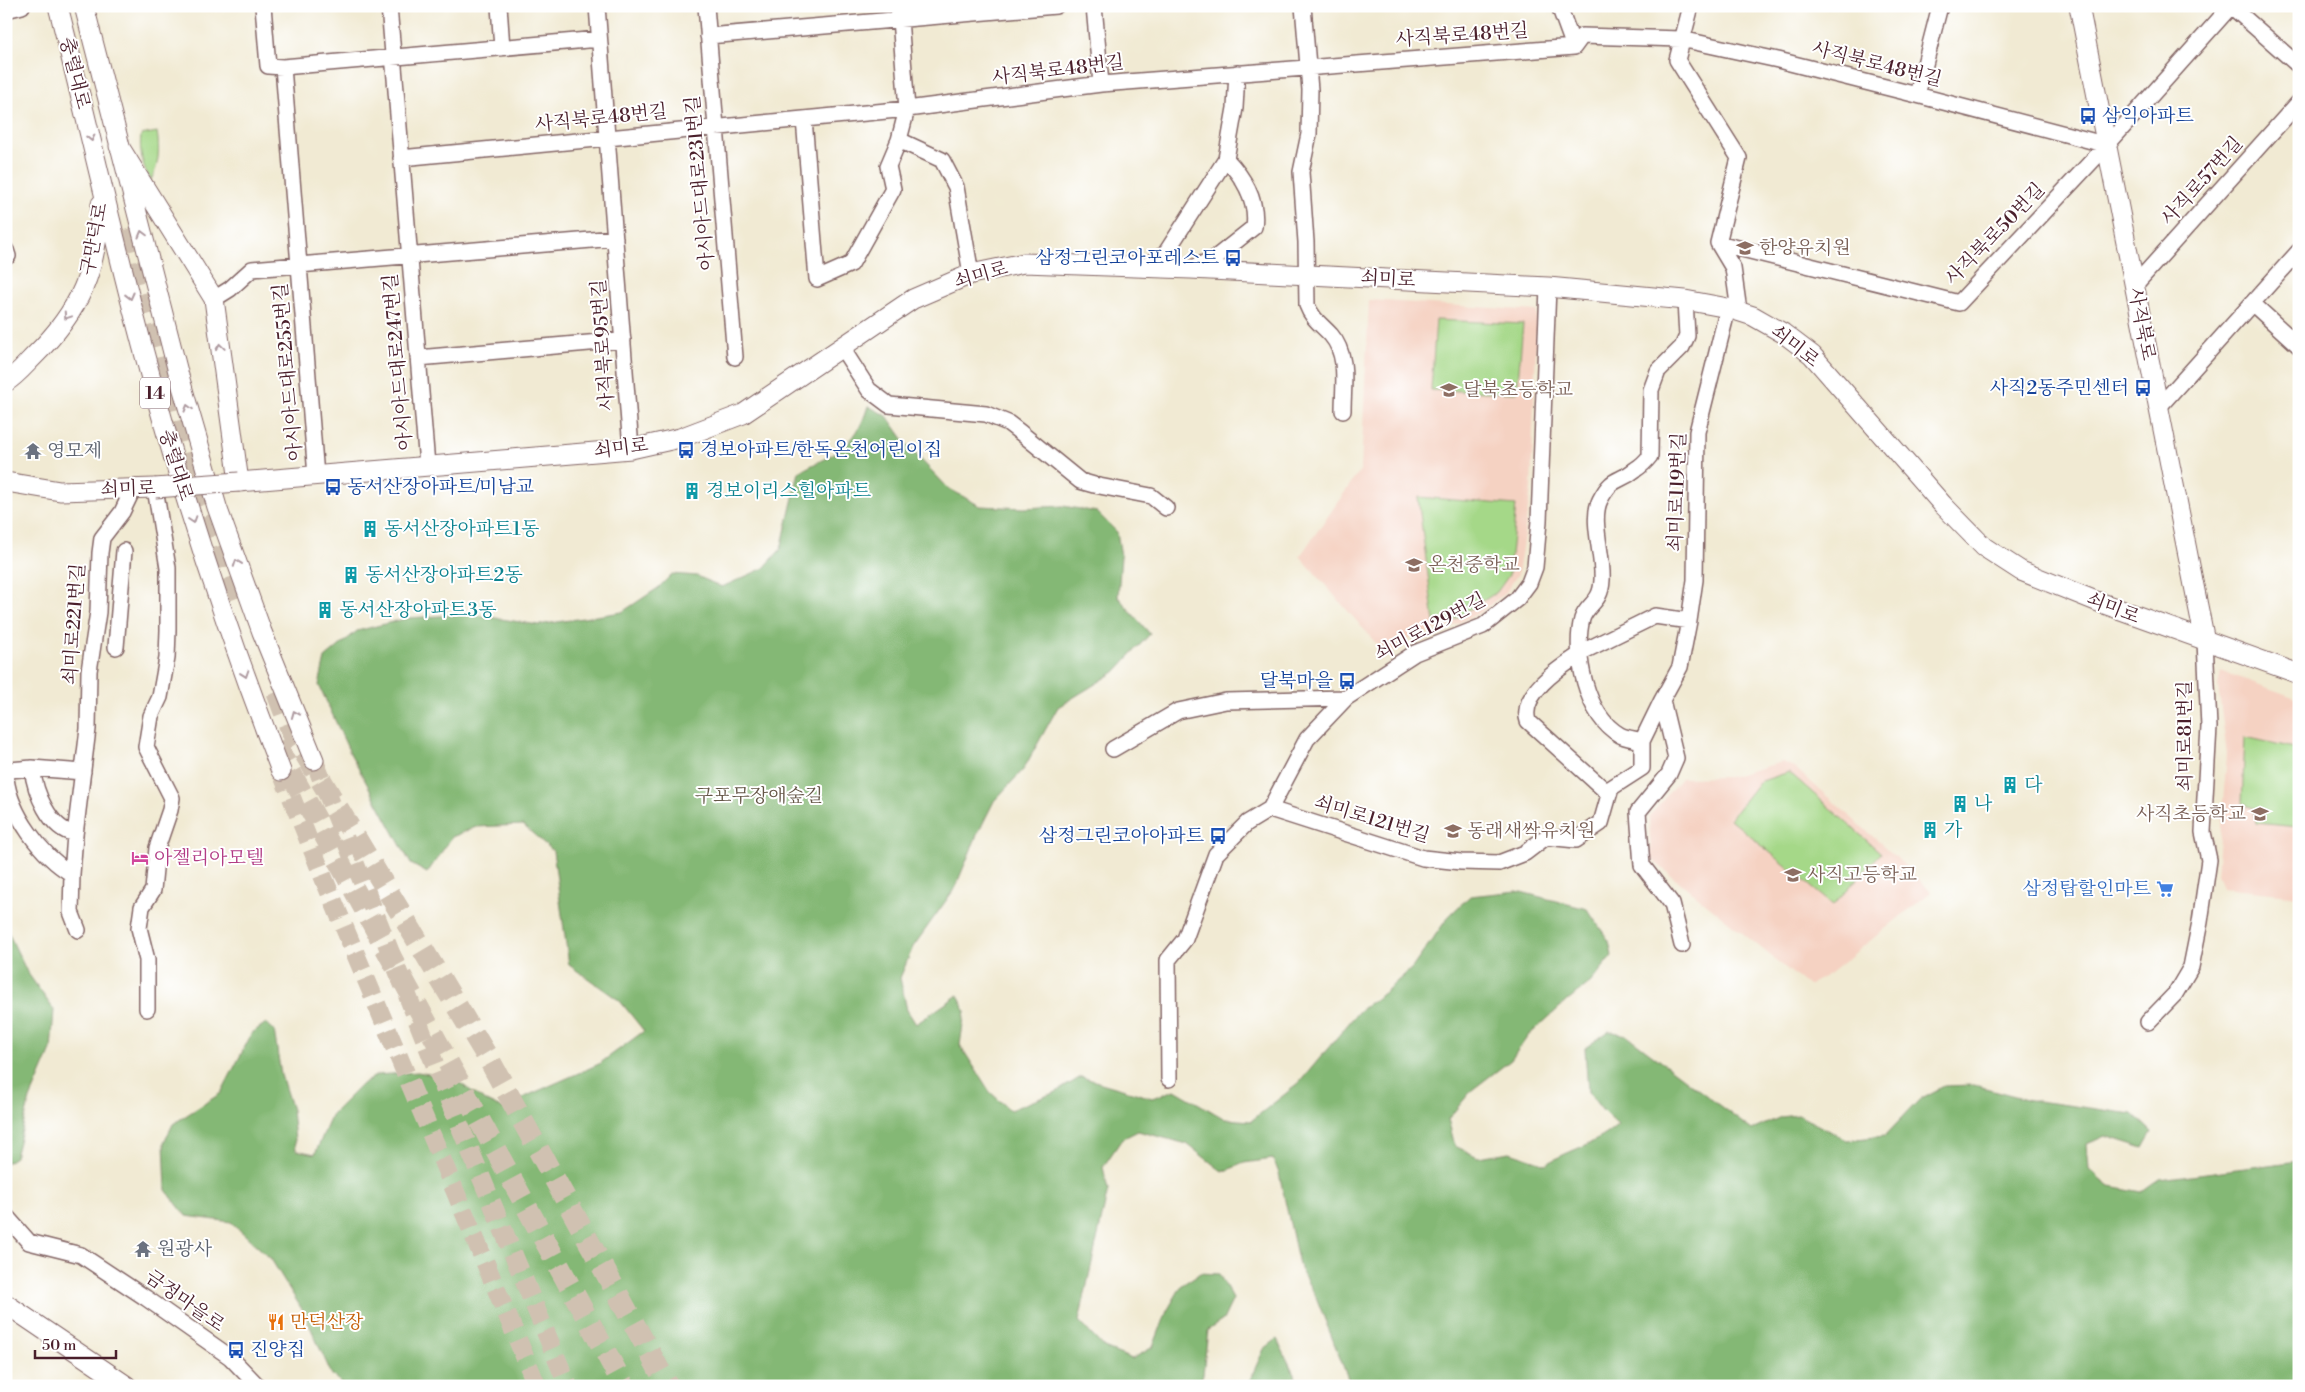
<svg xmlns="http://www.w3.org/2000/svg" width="2305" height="1392" viewBox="0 0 2305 1392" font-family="'Libre Bodoni','Noto Serif KR',serif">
  <rect width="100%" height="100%" fill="#fff"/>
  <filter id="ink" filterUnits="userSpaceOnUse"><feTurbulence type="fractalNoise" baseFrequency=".02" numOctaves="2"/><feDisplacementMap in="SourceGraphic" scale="10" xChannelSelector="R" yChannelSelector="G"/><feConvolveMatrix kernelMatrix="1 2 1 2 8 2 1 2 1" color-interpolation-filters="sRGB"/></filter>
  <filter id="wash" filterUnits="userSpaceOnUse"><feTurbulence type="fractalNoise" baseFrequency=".0096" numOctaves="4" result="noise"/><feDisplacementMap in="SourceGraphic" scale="20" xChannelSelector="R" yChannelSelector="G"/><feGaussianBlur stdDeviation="1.12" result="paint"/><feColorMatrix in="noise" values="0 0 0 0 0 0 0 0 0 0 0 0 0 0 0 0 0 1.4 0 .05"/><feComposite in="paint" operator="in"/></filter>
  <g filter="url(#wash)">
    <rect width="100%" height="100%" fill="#f1ead3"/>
    <path fill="#f5d2c2" d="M 1369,300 L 1537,311 L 1531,489 L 1518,574 L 1505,593 L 1481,612 L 1453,626 L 1413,635 L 1387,656 L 1300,556 L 1361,469 Z
      M 2221,671 L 2299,699 L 2299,896 L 2222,888 L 2217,874 L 2227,754 L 2218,686 Z
      M 1782,762 L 1794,767 L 1895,856 L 1931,892 L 1830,973 L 1808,986 L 1651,859 L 1649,817 L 1681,778 L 1729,777 Z"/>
    <path fill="#a5d888" stroke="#787c5a" d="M 157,132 C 160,149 159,165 151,180 C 142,167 139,150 141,135 Z
      M 1436,320 L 1523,324 L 1517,393 L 1431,390 Z
      M 1418,497 L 1516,505 L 1509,575 L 1497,592 L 1455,619 L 1434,622 Z
      M 2245,737 L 2299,749 L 2299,827 L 2256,823 L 2254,807 L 2242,803 Z
      M 1789,772 L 1881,853 L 1833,905 L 1730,819 L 1759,782 Z"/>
    <path fill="#84b874" stroke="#676c50" d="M 868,406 L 887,416 L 908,446 L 948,488 L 980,506 L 1024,508 L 1063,506 L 1097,512 L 1117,532 L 1121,556 L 1118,597 L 1150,634 L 1115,672 L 1058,707 L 1023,770 L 994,801 L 977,835 L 955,888 L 913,947 L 900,978 L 907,1010 L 916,1024 L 958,995 L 965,1011 L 960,1045 L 990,1092 L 1010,1110 L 1056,1092 L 1081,1077 L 1152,1098 L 1175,1090 L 1225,1119 L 1251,1121 L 1299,1083 L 1359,1011 L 1384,993 L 1412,968 L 1449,916 L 1470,896 L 1517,891 L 1587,909 L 1609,941 L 1612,956 L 1591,982 L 1569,999 L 1528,1036 L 1511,1060 L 1472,1090 L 1448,1119 L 1455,1146 L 1478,1157 L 1510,1152 L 1546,1164 C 1570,1149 1598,1144 1618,1125 L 1603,1111 L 1588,1092 L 1585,1048 L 1609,1031 L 1626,1035 L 1752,1130 L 1781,1117 L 1798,1115 L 1847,1140 L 1885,1136 L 1920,1099 L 1944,1086 L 1974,1085 L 2030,1100 L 2133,1114 L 2152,1132 L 2143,1148 L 2105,1136 L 2087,1144 L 2089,1169 L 2110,1186 L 2142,1192 L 2160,1179 L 2299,1161 L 2299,1386 L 1446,1386 L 1441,1382 L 1434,1386 L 1351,1386 L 1316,1297 L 1300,1269 L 1279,1173 L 1273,1159 L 1244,1163 L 1223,1172 L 1187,1144 L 1138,1131 L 1122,1139 L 1103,1167 L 1108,1190 L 1079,1321 L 1104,1348 L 1132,1359 L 1153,1347 L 1167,1311 L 1182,1285 L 1200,1273 L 1219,1274 L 1233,1299 L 1223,1320 L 1208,1330 L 1203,1374 L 1199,1386 L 345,1386 L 332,1375 L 303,1311 L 271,1259 L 231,1222 L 186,1216 L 166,1190 L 164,1143 L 173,1124 L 221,1093 L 252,1033 L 266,1023 L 274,1030 L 281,1075 L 292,1110 L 296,1150 L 315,1154 L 332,1114 L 362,1084 L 377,1075 L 418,1072 L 454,1079 L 484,1100 L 503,1109 L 529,1095 L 599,1064 L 644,1031 L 620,1001 L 569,965 L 553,851 L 523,825 L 476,827 L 452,837 L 427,873 L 411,864 L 350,753 L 319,685 L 325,658 L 357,631 L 408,618 L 471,614 L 538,625 L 622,612 L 658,588 L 672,574 L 697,576 L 722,587 L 764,568 L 781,549 L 799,472 C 836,452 855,449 868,406 Z
      M 6,928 L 27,972 L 54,1010 L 51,1050 L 30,1099 L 15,1157 L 6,1163 Z
      M 1277,1339 L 1300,1386 L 1247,1386 L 1264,1349 Z"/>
  </g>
  <g filter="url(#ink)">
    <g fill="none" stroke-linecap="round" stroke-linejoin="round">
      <path stroke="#d0c1b1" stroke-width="19" stroke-dasharray="19 9" stroke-linecap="butt" d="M 314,760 L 447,1095 L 568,1386
        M 281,771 L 324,879 L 537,1386"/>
      <path stroke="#d0c1b1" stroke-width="22" stroke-dasharray="22 11" stroke-linecap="butt" d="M 132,228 L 189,463 L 240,597
        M 277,692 L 292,732 L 491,1063 L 668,1386
        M 275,744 L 624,1386"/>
      <g stroke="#846666" stroke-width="18">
        <path id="minor" d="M 263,6 L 268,66 L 283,67 L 599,39
          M 389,6 L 427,465
          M 499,6 L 502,48
          M 597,6 L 631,449
          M 706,6 L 735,357
          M 1094,6 L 1101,84
          M 1303,6 L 1310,90 L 1309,134 L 1301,172 L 1306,242 L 1307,305 C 1312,319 1322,325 1331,335 C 1349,356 1343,385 1343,411
          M 1559,6 L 1574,47
          M 1691,6 L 1677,60 L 1739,158 L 1718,243 L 1733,268 L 1739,311
          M 2231,6 L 2299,66
          M 6,10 L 22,6
          M 708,36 L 1056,6
          M 283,67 L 316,476
          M 1917,95 L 1940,6
          M 804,119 L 817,279 L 851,264 L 893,189 L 888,166 L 899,140 L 907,109 L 899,6
          M 899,140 L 942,160 L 956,187 L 971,274
          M 401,158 L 907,109 L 1101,84 L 1574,47 L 1582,36 L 1681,39 L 1778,60 L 1917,95 L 2107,145
          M 1718,243 L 1959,303 L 2107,145 L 2231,6
          M 6,250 L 8,256 L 6,257
          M 1144,267 L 1165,254 L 1226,159 L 1235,108 L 1237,73
          M 1191,269 L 1215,258 L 1254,227 C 1258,201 1244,178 1226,159
          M 2134,286 L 2299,102
          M 214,299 L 230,289 L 252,269 L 615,238
          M 2252,303 L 2299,346
          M 842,348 L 869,390 L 889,405 L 986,414 L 1008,423 L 1021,433 L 1080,481 L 1094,485 L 1151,496 L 1166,508
          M 418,358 L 623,340
          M 2158,408 L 2299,251
          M 116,647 L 124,551
          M 1581,648 L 1586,650 L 1655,616 L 1689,621
          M 1579,655 C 1561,667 1519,694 1528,721 L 1609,794
          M 1642,741 C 1635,739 1625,738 1620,735 C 1586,716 1573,653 1582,619 C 1587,603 1601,604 1602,580 C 1604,557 1590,520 1600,500 C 1613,475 1618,484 1636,469 C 1641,466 1646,461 1650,456 L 1651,390 L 1658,371 L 1682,347 L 1687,336 L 1685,300
          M 1113,749 L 1178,711 L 1226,701 L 1346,698
          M 32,768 C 35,792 49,829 75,834
          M 6,775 L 10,770 L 32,768 L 83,772
          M 6,778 C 10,813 41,856 72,874
          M 1270,809 L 1423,858 L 1461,862 L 1499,863 L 1525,853 L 1546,837 L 1576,840 L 1601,823 L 1611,788 L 1642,768 L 1642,741 L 1662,700
          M 78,930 L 71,912 L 72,874 L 75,835 L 88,729 L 89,671 L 98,612 L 100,553 L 102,538 L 122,512 L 133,489
          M 1682,945 L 1672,904 L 1642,865 L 1638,812 L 1669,774 L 1676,758 L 1662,700 L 1680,667 L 1689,621 L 1695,580 L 1697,432 L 1728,308
          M 147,1009 L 147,960 L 139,928 L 142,907 L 153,890 L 157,848 L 170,810 L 172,798 L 146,747 L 151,716 L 160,697 L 167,658 L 168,630 L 168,568 L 155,488
          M 2148,1022 L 2175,994 L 2191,967 L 2200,922 L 2209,860 L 2203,832 L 2209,727 L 2205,641
          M 1169,1079 L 1168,960 L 1185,939 L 1216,854 L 1247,823 L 1270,809 L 1307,739 L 1346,698 L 1415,653 L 1483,626 L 1517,599 L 1529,583 L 1535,567 L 1539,521 L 1548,287
          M 6,1216 L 29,1242 L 81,1255 L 146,1298 L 230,1357 L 258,1386"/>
      </g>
      <g stroke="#846666" stroke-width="21">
        <path id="major" d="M 58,6 C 87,119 112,232 142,345 C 180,489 227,632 281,771
          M 84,6 L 179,376 L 217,507 L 262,632 L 314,760
          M 2079,6 L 2205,641
          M 119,146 L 214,299 L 239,482 L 631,449 L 680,438 L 743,414 L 913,299 L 971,274 L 1024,263 L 1191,269 L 1548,287 L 1685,300 L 1728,308 L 1753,316 L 1783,333 L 1812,355 L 1943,505 L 1984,547 L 2021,571 L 2096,601 L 2299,674
          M 6,382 C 17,375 25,365 34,356 C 82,309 96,270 101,204
          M 6,482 L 60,491 L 155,488
          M 6,1304 L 127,1386"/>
      </g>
      <use href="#minor" stroke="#fff" stroke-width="15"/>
      <use href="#major" stroke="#fff" stroke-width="19"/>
      <g stroke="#846666" stroke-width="21" stroke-linecap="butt">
        <path id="major-bridge" d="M 155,488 L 239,482"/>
      </g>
      <use href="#major-bridge" stroke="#fff" stroke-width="19"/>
    </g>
    <defs><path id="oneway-chevron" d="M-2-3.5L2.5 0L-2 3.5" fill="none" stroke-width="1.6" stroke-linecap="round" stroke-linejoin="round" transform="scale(1.25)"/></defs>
    <g stroke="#ae9aa0">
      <use href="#oneway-chevron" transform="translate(91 138) rotate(77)"/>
      <use href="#oneway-chevron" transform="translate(142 234) rotate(-105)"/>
      <use href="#oneway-chevron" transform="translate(130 296) rotate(76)"/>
      <use href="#oneway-chevron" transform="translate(67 316) rotate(124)"/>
      <use href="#oneway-chevron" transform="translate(220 347) rotate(-98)"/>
      <use href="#oneway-chevron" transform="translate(188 408) rotate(-106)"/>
      <use href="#oneway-chevron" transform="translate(193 520) rotate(72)"/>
      <use href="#oneway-chevron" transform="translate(237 563) rotate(-110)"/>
      <use href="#oneway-chevron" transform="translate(245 674) rotate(71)"/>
      <use href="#oneway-chevron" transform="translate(295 714) rotate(-112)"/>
    </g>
  </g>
  <defs>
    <g id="bus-bare" transform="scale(1.35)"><path d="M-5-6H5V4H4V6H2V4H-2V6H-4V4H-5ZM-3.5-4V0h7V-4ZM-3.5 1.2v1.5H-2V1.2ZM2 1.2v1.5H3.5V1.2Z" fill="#1a4fb4" stroke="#fff" stroke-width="2.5" paint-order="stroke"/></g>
    <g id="school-bare" transform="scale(1.35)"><path d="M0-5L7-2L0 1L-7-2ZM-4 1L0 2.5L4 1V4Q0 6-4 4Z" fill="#8d6e63" stroke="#fff" stroke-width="2.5" paint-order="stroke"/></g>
    <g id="temple-bare" transform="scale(1.35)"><path d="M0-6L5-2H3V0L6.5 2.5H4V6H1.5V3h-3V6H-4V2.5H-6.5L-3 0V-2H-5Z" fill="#6b7280" stroke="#fff" stroke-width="2.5" paint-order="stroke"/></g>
    <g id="building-bare" transform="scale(1.35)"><path d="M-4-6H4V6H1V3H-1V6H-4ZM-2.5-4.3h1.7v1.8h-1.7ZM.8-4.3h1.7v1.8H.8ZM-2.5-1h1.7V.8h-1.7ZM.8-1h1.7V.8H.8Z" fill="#0f9aa8" stroke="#fff" stroke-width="2.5" paint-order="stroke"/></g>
    <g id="hotel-bare" transform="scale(1.35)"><path d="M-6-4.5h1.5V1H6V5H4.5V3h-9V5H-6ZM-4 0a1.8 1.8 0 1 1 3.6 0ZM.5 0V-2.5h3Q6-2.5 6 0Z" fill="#d1479c" stroke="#fff" stroke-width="2.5" paint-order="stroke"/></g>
    <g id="supermarket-bare" transform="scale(1.35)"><path d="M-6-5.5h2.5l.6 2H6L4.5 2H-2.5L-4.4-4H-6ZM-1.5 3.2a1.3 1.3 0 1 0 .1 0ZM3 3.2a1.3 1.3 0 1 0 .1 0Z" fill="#3f7fe0" stroke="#fff" stroke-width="2.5" paint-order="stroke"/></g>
    <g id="restaurant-bare" transform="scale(1.35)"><path d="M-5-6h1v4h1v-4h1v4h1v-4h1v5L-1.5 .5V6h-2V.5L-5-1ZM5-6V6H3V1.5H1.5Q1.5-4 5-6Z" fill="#e8710a" stroke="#fff" stroke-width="2.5" paint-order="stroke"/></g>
  </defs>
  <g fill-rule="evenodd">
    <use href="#bus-bare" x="2088" y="116"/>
    <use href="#school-bare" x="1745" y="248"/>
    <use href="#bus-bare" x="1233" y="258"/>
    <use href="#bus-bare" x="2143" y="388"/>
    <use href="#school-bare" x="1449" y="390"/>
    <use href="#bus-bare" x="686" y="450"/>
    <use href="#temple-bare" x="33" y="451"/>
    <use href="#bus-bare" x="333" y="487"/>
    <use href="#building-bare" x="692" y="491"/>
    <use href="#building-bare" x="370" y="529"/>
    <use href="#school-bare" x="1414" y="565"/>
    <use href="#building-bare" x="351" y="575"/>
    <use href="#building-bare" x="325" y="610"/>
    <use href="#bus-bare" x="1347" y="681"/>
    <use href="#building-bare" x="2010" y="785"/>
    <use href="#building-bare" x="1960" y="804"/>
    <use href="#school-bare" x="2260" y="814"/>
    <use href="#building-bare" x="1930" y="830"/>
    <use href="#school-bare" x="1453" y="831"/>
    <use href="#bus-bare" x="1218" y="836"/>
    <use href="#hotel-bare" x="140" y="858"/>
    <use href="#school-bare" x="1793" y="875"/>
    <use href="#supermarket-bare" x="2165" y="889"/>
    <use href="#temple-bare" x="143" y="1249"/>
    <use href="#restaurant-bare" x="276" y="1322"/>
    <use href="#bus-bare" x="236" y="1350"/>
  </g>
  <g text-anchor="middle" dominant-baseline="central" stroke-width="4" stroke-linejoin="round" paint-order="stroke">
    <rect fill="#fff" stroke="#80626b" stroke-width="1" x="140" y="377.5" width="30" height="31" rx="4"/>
    <g font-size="18" font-weight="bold" fill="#4a1f2b">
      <text x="155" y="393">14</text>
    </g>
    <g font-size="19" fill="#4a1f2b" stroke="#fff">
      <text transform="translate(1462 35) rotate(-4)">사직북로48번길</text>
      <text transform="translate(1877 64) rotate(14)">사직북로48번길</text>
      <text transform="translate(1058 70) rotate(-7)">사직북로48번길</text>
      <text transform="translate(75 73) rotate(76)">충렬대로</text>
      <text transform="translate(601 118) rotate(-6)">사직북로48번길</text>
      <text transform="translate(2202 181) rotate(-48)">사직로57번길</text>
      <text transform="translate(700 183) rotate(-95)">아시아드대로231번길</text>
      <text transform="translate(1995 234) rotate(-46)">사직북로50번길</text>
      <text transform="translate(94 239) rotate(-79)">구만덕로</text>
      <text transform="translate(981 275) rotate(-16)">쇠미로</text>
      <text transform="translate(1388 279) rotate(3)">쇠미로</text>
      <text transform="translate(2142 324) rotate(79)">사직북로</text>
      <text transform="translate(603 345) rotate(-94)">사직북로95번길</text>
      <text transform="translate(1795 346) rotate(38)">쇠미로</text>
      <text transform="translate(398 362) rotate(-95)">아시아드대로247번길</text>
      <text transform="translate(288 372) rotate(-95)">아시아드대로255번길</text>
      <text transform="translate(621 448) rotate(-7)">쇠미로</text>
      <text transform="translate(176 465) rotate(73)">충렬대로</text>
      <text transform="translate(128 489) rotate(-2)">쇠미로</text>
      <text transform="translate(1677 492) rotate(-88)">쇠미로119번길</text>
      <text transform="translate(2113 608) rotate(21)">쇠미로</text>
      <text transform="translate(74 624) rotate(-86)">쇠미로221번길</text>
      <text transform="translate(1430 627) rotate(-28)">쇠미로129번길</text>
      <text transform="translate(2185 736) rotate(-90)">쇠미로81번길</text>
      <text transform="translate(1372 819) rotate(17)">쇠미로121번길</text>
      <text transform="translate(185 1301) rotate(35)">금정마을로</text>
    </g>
    <g font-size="19" fill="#164399" stroke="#fff" text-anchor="start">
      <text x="2102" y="116">삼익아파트</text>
      <text x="1219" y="258" text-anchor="end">삼정그린코아포레스트</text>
      <text x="2129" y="388" text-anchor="end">사직2동주민센터</text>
      <text x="700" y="450">경보아파트/한독온천어린이집</text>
      <text x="347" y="487">동서산장아파트/미남교</text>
      <text x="1333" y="681" text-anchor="end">달북마을</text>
      <text x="1204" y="836" text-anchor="end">삼정그린코아아파트</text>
      <text x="250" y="1350">진양집</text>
    </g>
    <g font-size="19" fill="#785e54" stroke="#fff" text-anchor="start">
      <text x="1759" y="248">한양유치원</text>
      <text x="1463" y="390">달북초등학교</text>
      <text x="1428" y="565">온천중학교</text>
      <text x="2246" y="814" text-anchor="end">사직초등학교</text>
      <text x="1467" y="831">동래새싹유치원</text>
      <text x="1807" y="875">사직고등학교</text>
    </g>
    <g font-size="19" fill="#5b616d" stroke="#fff" text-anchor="start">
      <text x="47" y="451">영모제</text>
      <text x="157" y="1249">원광사</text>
    </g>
    <g font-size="19" fill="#0d838f" stroke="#fff" text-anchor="start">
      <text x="706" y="491">경보이리스힐아파트</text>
      <text x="384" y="529">동서산장아파트1동</text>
      <text x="365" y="575">동서산장아파트2동</text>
      <text x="339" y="610">동서산장아파트3동</text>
      <text x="2024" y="785">다</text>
      <text x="1974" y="804">나</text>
      <text x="1944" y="830">가</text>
    </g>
    <g font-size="19" fill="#655647" stroke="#fff">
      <text x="759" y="796">구포무장애숲길</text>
    </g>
    <g font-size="19" fill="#b23c85" stroke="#fff" text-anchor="start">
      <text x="154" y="858">아젤리아모텔</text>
    </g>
    <g font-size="19" fill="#366cbe" stroke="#fff" text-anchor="end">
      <text x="2151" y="889">삼정탑할인마트</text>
    </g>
    <g font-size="19" fill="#c56008" stroke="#fff" text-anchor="start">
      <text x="290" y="1322">만덕산장</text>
    </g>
  </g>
  <rect width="2305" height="1392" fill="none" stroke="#fff" stroke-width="25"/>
  <path d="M35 1350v8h81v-8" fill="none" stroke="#4a1f2b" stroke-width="2.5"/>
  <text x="42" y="1350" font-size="15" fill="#4a1f2b" stroke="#ffffff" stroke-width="4" paint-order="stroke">50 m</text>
</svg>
